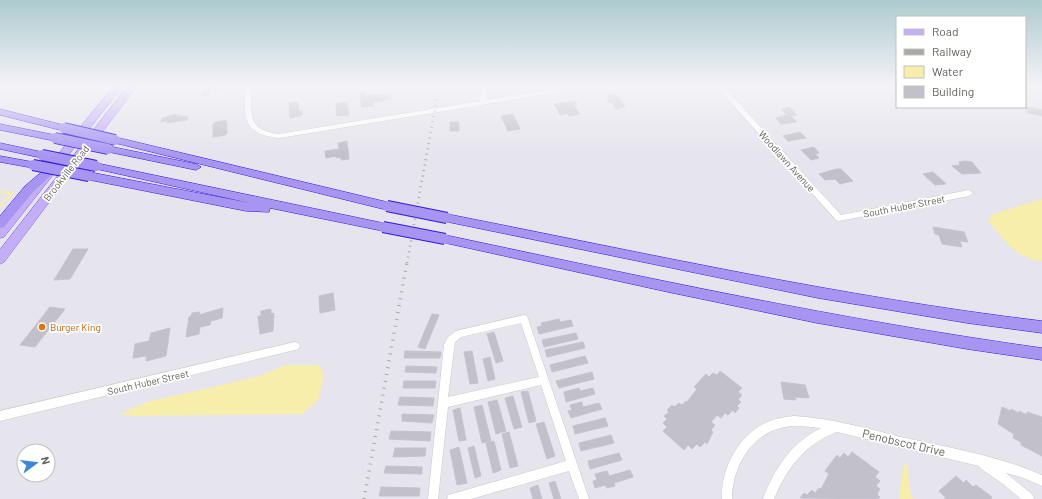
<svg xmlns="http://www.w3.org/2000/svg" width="1042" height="499" viewBox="0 0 1042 499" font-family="Barlow,sans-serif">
  <rect width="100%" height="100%" fill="#e6e4ed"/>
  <path fill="#f6eeaa" d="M 1042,199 L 1042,261 C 1016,259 1005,240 988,221 L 993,214 Z
    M 286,365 L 319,365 L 324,375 L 318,400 L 302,414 L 132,416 L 120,414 L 147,402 L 260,376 Z
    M 906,462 C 911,474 906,487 913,499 L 899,499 L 902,472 Z"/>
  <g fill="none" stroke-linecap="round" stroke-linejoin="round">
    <path stroke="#f6eeaa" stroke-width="2.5" d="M 90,93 L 97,86
      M 0,192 L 12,193 L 0,206"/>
  </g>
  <path fill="#c2c0c8" stroke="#c5c3d1" d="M 219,86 L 218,90 L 210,91 L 209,95 L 201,96 L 202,90 L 206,90 L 206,87 Z
    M 365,92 L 366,96 L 390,94 L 391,99 L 373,102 L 374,106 L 362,107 L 359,93 Z
    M 616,94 L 625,107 L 616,109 L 612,102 L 609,103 L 607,100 L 610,99 L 607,95 Z
    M 575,101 L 577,104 L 573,104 L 579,114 L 569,116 L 568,113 L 560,115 L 554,104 Z
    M 298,102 L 299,112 L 302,111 L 302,115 L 290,118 L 289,103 Z
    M 347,102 L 349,115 L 337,116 L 336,104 Z
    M 790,107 L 797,115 L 791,116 L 797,122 L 781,124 L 776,118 L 787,115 L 781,109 Z
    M 1026,107 L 1042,110 L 1042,116 L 1028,113 Z
    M 176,114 L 176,116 L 180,115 L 180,117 L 188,116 L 187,120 L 167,123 L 167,121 L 161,122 L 162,118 Z
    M 513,114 L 520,129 L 508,131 L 501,116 Z
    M 226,120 L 225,122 L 227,122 L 227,133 L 225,135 L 213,137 L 213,124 L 215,122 Z
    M 450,122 L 459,122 L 459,131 L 450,131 Z
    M 800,132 L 806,138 L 788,141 L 783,136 Z
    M 347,141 L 349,159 L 341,160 L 341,157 L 336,158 L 336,156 L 326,158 L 325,151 L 339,149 L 338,143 Z
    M 814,147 L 819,153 L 815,154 L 819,158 L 811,160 L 801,150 Z
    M 965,161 L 972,162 L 981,173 L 962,174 L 952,166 L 960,165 L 959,162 Z
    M 836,169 L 841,169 L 853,181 L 840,184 L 835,179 L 825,180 L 819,174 Z
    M 933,172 L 946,184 L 935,185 L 923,174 Z
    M 933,227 L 964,232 L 968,242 L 960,241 L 962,247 L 942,244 L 939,235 L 935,234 Z
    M 73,249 L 88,249 L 70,279 L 54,280 Z
    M 333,293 L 335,310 L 320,313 L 319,296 Z
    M 50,307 L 65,309 L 35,347 L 20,345 Z
    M 223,308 L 222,318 L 211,321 L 210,325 L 200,327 L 199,334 L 186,337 L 189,317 L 191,316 L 192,313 L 200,312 L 199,315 Z
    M 271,309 L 271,314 L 274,313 L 273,331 L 260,334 L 258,316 L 261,316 L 261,311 Z
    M 432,314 L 439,315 L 425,349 L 418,347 Z
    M 559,319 L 560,322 L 571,320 L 573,326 L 539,334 L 537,327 L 542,326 L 541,323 Z
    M 170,328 L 166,356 L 146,361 L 147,356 L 133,358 L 135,344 L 149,341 L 151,333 Z
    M 494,332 L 503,361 L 496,363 L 487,334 Z
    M 576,333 L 578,339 L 544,347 L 542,340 Z
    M 583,342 L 585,348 L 547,357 L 545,350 Z
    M 405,351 L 441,352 L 440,358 L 404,358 Z
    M 472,351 L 478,383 L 470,384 L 464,352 Z
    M 585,356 L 588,363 L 552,372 L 550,365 Z
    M 490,357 L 495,379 L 488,381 L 483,359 Z
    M 406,366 L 437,367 L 436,373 L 405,372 Z
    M 720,371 L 742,388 L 738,392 L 742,395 L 738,400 L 741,402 L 737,406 L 739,408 L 735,413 L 733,410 L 728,415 L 725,413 L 721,418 L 717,415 L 711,422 L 715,425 L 711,430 L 713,432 L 707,444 L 705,442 L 700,447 L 697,444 L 692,449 L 688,445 L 684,450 L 663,431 L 667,427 L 663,423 L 667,419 L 664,416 L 669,412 L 667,410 L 672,405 L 674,407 L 679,403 L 682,405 L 686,401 L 687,402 L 697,389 L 694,387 L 706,374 L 709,377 L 713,373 L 717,375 Z
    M 592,372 L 594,379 L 559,388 L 556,381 Z
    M 404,381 L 436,381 L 435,388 L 403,388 Z
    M 781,382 L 805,385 L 809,398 L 795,397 L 796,400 L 784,399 Z
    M 579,388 L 580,391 L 593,388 L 595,394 L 566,402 L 564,392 Z
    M 528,391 L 536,421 L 529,423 L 521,392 Z
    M 513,396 L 522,427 L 514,429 L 505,398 Z
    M 400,397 L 434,398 L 433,406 L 398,405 Z
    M 497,400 L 506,431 L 496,434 L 488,402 Z
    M 582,402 L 583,407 L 599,403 L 602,409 L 571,418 L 568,411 L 572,410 L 570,405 Z
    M 482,405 L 491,441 L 482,443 L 474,407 Z
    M 1002,407 L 1011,411 L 1011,409 L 1019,413 L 1019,411 L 1027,415 L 1027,412 L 1042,417 L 1042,456 L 1021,445 L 1021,442 L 1013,438 L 1014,434 L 998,424 Z
    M 460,408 L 466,440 L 459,441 L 453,410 Z
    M 402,414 L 434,415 L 432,423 L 402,421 Z
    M 605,418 L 608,426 L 575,434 L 573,426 Z
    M 544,422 L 555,456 L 547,459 L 536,424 Z
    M 391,431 L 431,432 L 430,441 L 389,439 Z
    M 509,432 L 518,466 L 510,468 L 502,434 Z
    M 611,435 L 614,443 L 581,451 L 579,443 Z
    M 494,441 L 501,470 L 493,473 L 486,443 Z
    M 474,446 L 481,476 L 475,478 L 468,448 Z
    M 459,447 L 467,483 L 457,485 L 450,450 Z
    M 395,448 L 426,448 L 425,456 L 393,457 Z
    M 852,452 L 879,472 L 875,477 L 880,481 L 876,486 L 880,489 L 877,494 L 880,497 L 878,499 L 800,498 L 804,493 L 807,495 L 812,490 L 815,493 L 819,488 L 821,489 L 829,474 L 825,471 L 837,455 L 840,458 L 844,453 L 848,457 Z
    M 619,453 L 622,460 L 590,469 L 588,461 Z
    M 386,466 L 422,467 L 422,474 L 384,473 Z
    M 630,470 L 633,477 L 614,483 L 615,486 L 607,488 L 605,485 L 595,488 L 593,481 L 597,480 L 595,474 L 607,471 L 609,476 Z
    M 956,476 L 964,483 L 966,480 L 973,487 L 976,485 L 992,497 L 991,499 L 944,499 L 946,498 L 939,491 Z
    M 555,481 L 561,499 L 554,499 L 549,483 Z
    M 538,485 L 542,499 L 533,499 L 530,488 Z
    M 381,487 L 420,488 L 419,496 L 379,496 Z"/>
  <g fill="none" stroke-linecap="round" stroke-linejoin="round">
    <g stroke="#cacac5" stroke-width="1">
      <path id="street" d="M 245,86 L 251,86 C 252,114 246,130 279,134 L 480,101 L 482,86 L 488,86 L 486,100 L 572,86 L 588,86 L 585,88 L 279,138 C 241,133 245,119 245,86 Z
        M 716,86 L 723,86 L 841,215 L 969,190 L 973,193 L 969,196 L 839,221 L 836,220 Z
        M 524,315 L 527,316 L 528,319 L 589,499 L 579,499 L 569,471 L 471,499 L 447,499 L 448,495 L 452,494 L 566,461 L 541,385 L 448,407 L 438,499 L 428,499 L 444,345 L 448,337 L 456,331 ZM 521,323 L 539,377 L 448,397 L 455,342 L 461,337 Z
        M 295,342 L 298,343 L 300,346 L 298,349 L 295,350 L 0,421 L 0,411 Z
        M 794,416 C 832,418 868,429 905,438 C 951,448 999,456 1042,475 L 1042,486 L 1021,477 L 1006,473 L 1033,495 L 1034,499 L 1021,499 L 1003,484 L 980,468 L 979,466 L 837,432 C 805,444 787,468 774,499 L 763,499 C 775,468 790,444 821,428 C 808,427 794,424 781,428 C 750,435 732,469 732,499 L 722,499 C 721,468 738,436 767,422 C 776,418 785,417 794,416 Z"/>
    </g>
    <g stroke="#7d66e3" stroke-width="1">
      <path id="primary" d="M 114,86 L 123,86 L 4,237 L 0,238 L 0,226 Z
        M 128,86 L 137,86 L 4,262 L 0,264 L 0,250 Z"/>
    </g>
    <g stroke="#3417da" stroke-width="1">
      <path id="highway" d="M 0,109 L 67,126 L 69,128 L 64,131 L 0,115 Z
        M 0,124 L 55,135 L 60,138 L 55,141 L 0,130 Z
        M 115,137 L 387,202 L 393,206 L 387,210 L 111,142 L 110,140 Z
        M 0,143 L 42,152 L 47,155 L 42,158 L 0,149 Z
        M 108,146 L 196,164 L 201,167 L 196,170 L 104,151 L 103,149 L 104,147 Z
        M 0,156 L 33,162 L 38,165 L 33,168 L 0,162 Z
        M 55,163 L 59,164 L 60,166 L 59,168 L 33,192 L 4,227 L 0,228 L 0,216 L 25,186 L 51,164 Z
        M 96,163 L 383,223 L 387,224 L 389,227 L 387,230 L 383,231 L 270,208 L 269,212 L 246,211 L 85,179 L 84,176 L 89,172 L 250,203 L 92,168 L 91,166 L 92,164 Z
        M 447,214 C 645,253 842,297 1042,321 L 1042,333 L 967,323 L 818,298 L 443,221 L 441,218 L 443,215 Z
        M 445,235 C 643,277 841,320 1042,348 L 1042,360 L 967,349 L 817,323 L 668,292 L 441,242 L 439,239 L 441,236 Z"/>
    </g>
    <use href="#street" fill="#fff" fill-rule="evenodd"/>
    <use href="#primary" fill="#c4aff7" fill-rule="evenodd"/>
    <use href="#highway" fill="#a895f2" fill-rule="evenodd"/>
    <path stroke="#a8a8a6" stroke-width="2.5" stroke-dasharray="1 4.5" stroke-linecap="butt" d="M 407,263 L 439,86"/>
    <path stroke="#a8a8a6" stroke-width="3.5" stroke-dasharray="1 6" stroke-linecap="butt" d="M 364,499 L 407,262"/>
    <g stroke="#3417da" stroke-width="12" stroke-linecap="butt">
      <path id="highway-bridge" d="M 64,128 L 115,140
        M 55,138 L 108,149
        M 42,155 L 96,166
        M 33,165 L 89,176
        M 387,206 L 447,218
        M 383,227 L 445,239"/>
    </g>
    <use href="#highway-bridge" stroke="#a895f2" stroke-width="10"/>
  </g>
  <linearGradient id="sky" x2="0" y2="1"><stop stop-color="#adcbcf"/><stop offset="0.55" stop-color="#f4f3f7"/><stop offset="1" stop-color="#f4f3f7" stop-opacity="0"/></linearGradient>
  <rect width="1042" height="156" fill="url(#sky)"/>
  <circle fill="#e8710a" stroke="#fff" stroke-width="1.5" cx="42" cy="327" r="4"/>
  <g text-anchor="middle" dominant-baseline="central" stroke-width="3.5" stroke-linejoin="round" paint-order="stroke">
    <g font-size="10" fill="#63635c" stroke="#fff">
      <text transform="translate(787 161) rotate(48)">Woodlawn Avenue</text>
      <text transform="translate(66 173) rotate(-52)">Brookville Road</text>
      <text transform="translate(904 206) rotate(-11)">South Huber Street</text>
      <text transform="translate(148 382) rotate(-13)">South Huber Street</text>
    </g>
    <g font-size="10" fill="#c56008" stroke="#fff" text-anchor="start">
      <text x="50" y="327">Burger King</text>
    </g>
    <g font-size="12" fill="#63635c" stroke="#fff">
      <text transform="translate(904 442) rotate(13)">Penobscot Drive</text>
    </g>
  </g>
  <rect x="896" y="16" width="130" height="92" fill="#ffffff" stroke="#c1c1be"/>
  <rect x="904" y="29" width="20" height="6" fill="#c4aff7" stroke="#c1c1be"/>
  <text x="932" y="36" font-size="12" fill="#63635c">Road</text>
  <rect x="904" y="49" width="20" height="6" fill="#a8a8a6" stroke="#c1c1be"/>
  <text x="932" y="56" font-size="12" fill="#63635c">Railway</text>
  <rect x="904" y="66" width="20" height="12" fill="#f6eeaa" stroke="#c1c1be"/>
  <text x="932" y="76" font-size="12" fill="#63635c">Water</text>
  <rect x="904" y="86" width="20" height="12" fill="#c2c0c8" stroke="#c1c1be"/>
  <text x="932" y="96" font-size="12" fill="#63635c">Building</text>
  <g transform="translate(36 463) rotate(75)"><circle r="19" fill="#ffffff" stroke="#c1c1be"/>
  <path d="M0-3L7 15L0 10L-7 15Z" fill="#3f85d7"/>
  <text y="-6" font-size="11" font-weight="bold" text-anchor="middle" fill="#63635c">N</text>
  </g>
</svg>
